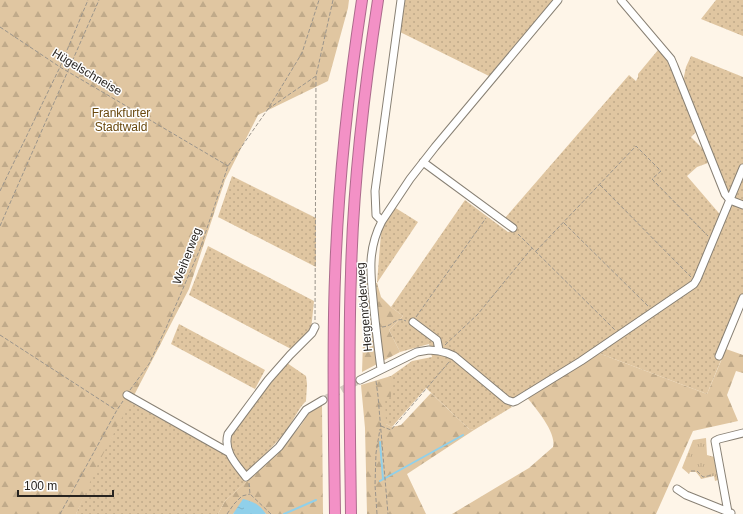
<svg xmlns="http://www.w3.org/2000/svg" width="743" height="514" viewBox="0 0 743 514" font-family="Helvetica,sans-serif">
  <defs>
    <pattern id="grass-tufts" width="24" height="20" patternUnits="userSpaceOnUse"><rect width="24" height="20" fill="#e0c6a1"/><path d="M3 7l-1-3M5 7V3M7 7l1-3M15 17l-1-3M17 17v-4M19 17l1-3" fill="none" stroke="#c0aa8a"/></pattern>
    <pattern id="forest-firs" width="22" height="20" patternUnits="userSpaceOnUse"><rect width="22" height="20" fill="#e0c6a1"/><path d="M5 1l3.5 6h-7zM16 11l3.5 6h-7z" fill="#c0aa8a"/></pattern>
    <pattern id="park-dots" width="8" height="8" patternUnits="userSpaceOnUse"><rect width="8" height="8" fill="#e0c6a1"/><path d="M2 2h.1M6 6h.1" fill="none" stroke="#c0aa8a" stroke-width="1.8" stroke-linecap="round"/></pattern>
    <pattern id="water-ripples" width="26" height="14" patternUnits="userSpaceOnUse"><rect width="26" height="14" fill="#90d0ea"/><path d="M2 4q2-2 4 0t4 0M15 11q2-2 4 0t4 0" fill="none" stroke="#7cb2c8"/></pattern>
  </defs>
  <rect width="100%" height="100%" fill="#fef5e8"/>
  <path fill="url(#grass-tufts)" d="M 706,438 L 707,455 L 714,457 L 718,480 L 715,481 L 714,476 L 701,479 L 700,477 L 696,472 L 690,472 L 689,474 L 682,468 L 693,440 Z"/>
  <path fill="url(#forest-firs)" d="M 0,0 L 349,0 L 348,8 L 328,81 L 258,115 L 225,180 L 189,289 L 113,436 L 76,514 L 0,514 Z
    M 365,283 L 377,283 L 381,297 L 391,307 L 403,316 L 389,330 L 400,352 L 362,372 Z
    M 726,349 L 743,355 L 743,373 L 736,371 L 727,395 L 738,421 L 693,431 L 656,514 L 452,514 L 529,468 L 553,447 C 557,432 534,406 524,394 L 593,351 L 707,394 Z
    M 391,376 L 391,398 L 386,398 L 386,424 L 392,427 L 401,425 L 431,393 L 469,429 L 474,430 L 407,474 L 426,514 L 367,514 L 365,428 L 361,385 Z
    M 322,404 L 323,514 L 266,514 L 265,513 L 235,512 L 233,514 L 218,514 L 225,501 L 280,451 L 301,425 L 311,410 Z"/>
  <path fill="url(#park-dots)" d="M 403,0 L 553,0 L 489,76 L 398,31 Z
    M 716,0 L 743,0 L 743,36 L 701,19 Z
    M 658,50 L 661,51 L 675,73 L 696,132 L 691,137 L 703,149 L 708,163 L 697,167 L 687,176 L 724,219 L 730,207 L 734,205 L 743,209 L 743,307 L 707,394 L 593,351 L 508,404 L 512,407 L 474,430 L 469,429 L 426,388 L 392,427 L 386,424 L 385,398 L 391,397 L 391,376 L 412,361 L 432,357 L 429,344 L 400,352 L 389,330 L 403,316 L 391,307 L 465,200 L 508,232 L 512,231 L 505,218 L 629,75 L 636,81 L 638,77 L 638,74 Z
    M 691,56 L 743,77 L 743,203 L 735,200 L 727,191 L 683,81 L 686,67 Z
    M 232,176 L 316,218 L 316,267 L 218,217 Z
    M 394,207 L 418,222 L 377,283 L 381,233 L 386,218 Z
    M 208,246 L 314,301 L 311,330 L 291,349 L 189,295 Z
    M 179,324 L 265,370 L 255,389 L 171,344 Z
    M 287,363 L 306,376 L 307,384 L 306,401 C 297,410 293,422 285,432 C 273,447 260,460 246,473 L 230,451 L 229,435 Z
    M 130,402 L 226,455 L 245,478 L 246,482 L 225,501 L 218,514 L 76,514 L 98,464 Z"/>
  <path fill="url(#water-ripples)" d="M 243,499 C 254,502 259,504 266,514 L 233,514 Z"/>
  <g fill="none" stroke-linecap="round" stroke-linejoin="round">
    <path stroke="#90d0ea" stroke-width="2" d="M 380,442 L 383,479
      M 380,481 L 463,435
      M 284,514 L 316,500"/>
    <path stroke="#d3cbc0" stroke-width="7" stroke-dasharray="7 3.5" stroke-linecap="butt" d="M 323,400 L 360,380"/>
    <g stroke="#888074" stroke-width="9">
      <path id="minor" d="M 621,0 L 671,59 L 674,66 L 725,194 L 730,200 L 743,205
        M 423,162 L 513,228
        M 382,221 L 376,215 L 375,191 L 401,0
        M 413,322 L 437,340 L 439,350
        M 315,327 L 312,333 L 290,355 L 268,380 L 228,434 C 223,451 236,464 246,477 L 279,447 L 306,410 L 323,400
        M 719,356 L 743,298
        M 381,369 C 378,346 375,322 373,299 C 370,270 368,248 382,221 L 410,179 L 435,147 L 558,0
        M 360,380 L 417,352 L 429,350 L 439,351 L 447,353 L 454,356 L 507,400 L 513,402 L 516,401 L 581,361 L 694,284 L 697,279 L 743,168
        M 127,395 L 228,452
        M 677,489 L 686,495 L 731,513
        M 728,512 L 715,441 L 719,439 L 743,433"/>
    </g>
    <g stroke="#ac6b8c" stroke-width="12">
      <path id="highway" d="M 335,514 C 334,435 332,356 335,277 C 338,185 348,92 362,0
        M 351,514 C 350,434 348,354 351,274 C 353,183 364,91 378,0"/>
    </g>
    <path stroke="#9a948b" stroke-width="1" stroke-dasharray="4 2" stroke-linecap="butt" d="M 0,27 L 60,67 L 228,166
      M 268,109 L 316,76 L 333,0
      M 600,185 L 691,277
      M 0,191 L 60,67 L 88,0
      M 564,223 L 649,307
      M 0,226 L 99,0
      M 518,234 L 615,330
      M 536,251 L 636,146 L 661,171 L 652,179 L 708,236
      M 416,317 L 486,218
      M 315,320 L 316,76
      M 382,327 C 394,326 395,316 406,321
      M 0,335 L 116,410
      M 445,345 L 478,314 L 532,248
      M 376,381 L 378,396 L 388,514
      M 130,390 L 149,364 L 166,328 L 200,249 L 228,166 L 268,109 L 302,53 L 319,0
      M 381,426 L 391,430 L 449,362
      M 691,471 L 697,471 L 703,477 L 713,475
      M 249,483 L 250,494 L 271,514
      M 60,514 L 117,410 L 123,401
      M 227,514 L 234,504 L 242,496 L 250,494
      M 377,514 L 375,485 L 376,453 L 380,429"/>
    <use href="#minor" stroke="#fff" stroke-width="7"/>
    <use href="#highway" stroke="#f391c6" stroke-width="10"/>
  </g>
  <g text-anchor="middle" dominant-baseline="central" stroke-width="3" stroke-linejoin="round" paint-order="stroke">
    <g font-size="12" fill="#282420" stroke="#fff">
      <text transform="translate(87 72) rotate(31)">Hügelschneise</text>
      <text transform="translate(187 256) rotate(-69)">Weiherweg</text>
      <text transform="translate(364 307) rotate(-95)">Hergenröderweg</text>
    </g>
    <g font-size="12" fill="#69480d" stroke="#fff">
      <text x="121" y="113">Frankfurter<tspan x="121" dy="14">Stadtwald</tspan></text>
    </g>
  </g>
  <path d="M18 490v6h95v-6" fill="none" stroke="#282420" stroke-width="2"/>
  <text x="24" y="490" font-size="12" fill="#282420" stroke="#ffffff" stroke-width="3" paint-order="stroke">100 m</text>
</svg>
